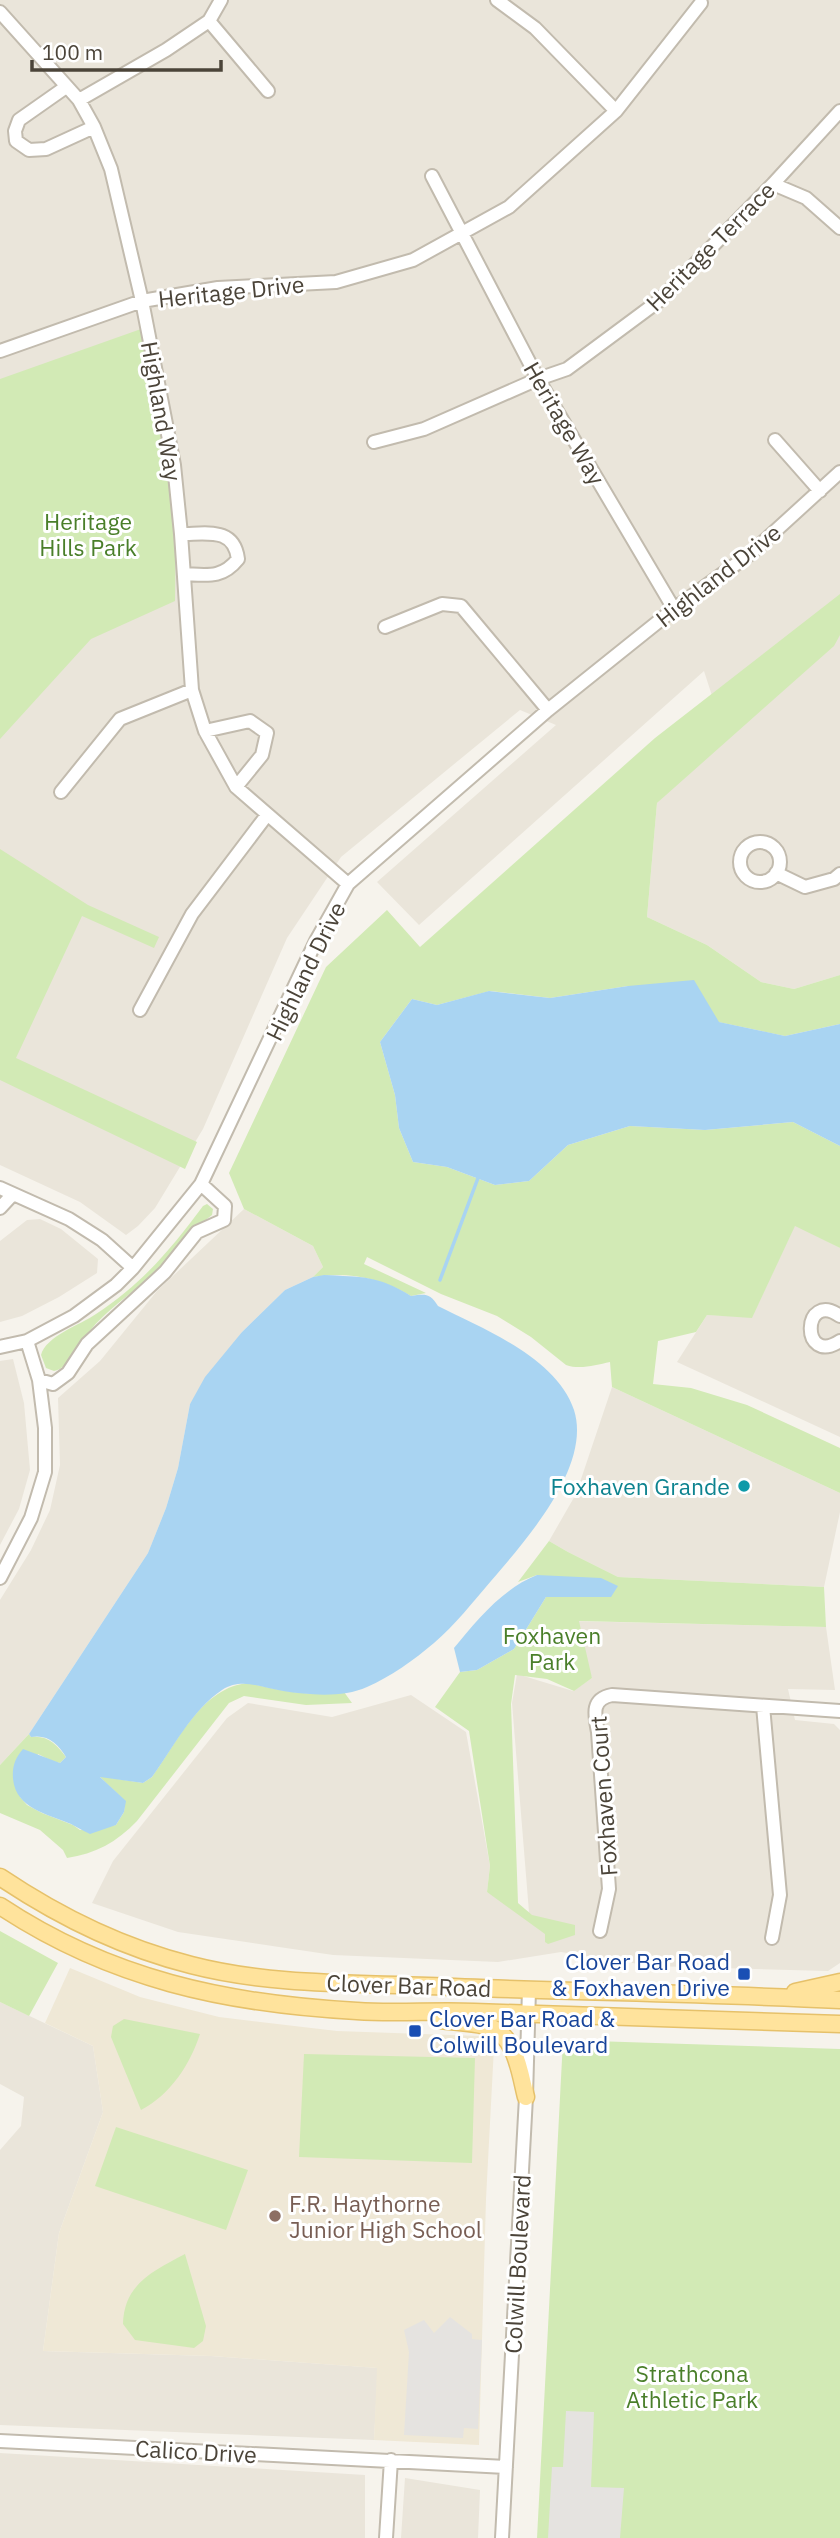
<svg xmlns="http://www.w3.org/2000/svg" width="840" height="2538" viewBox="0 0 840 2538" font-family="'IBM Plex Sans',sans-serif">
  <rect width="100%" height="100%" fill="#f6f3ec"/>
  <path fill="#eae5da" d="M 0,0 L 840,0 L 840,975 L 794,989 L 761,982 L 707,945 L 647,917 L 657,803 L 724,733 L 704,671 L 419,925 L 377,882 L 556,725 L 520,710 L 341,857 L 287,938 L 203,1129 L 155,1208 L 138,1226 L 126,1235 L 80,1202 L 0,1165 Z
    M 244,1209 L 313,1246 L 323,1267 L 313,1277 L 285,1290 L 242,1332 L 190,1404 L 178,1468 L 166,1508 L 148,1553 L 29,1734 L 0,1765 L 0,1600 L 31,1550 L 50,1510 L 60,1465 L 58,1398 L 100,1361 L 157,1291 Z
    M 40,1219 L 61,1229 L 98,1259 L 97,1273 L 59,1297 L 22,1316 L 0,1322 L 0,1241 L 27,1220 Z
    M 795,1225 L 840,1248 L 840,1437 L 677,1362 L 707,1315 L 752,1317 Z
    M 13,1359 L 24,1403 L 30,1470 L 19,1509 L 0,1545 L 0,1361 Z
    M 612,1387 L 840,1493 L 840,1512 L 824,1587 L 618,1577 L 568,1552 L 549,1541 L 576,1494 Z
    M 568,1621 L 826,1627 L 835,1690 L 788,1689 L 795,1720 L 834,1724 L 840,1730 L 840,1963 L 828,1971 L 652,1966 L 561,1952 L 498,1962 L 333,1955 L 178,1932 L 92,1903 L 113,1861 L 227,1718 L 248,1703 L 332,1717 L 411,1695 L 466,1732 L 490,1866 L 487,1892 L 529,1912 L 512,1703 L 517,1674 L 573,1691 L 592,1678 Z
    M 0,2002 L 93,2046 L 103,2112 L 59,2233 L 43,2351 L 211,2356 L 378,2368 L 374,2440 L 0,2425 L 0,2150 L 21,2126 L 24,2097 L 0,2084 Z
    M 0,2453 L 365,2475 L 365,2538 L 0,2538 Z
    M 405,2478 L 480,2490 L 478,2538 L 401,2538 Z"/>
  <path fill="#efe8d6" d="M 70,1968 L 140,1997 L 219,2017 L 337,2031 L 479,2036 L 494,2047 L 486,2199 L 479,2445 L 374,2440 L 377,2368 L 211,2356 L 43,2351 L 59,2233 L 103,2112 L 93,2046 L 45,2023 Z"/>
  <path fill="#d2eab5" d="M 141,329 L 168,448 L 176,522 L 175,601 L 91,639 L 0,739 L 0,379 Z
    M 840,594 L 840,635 L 834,646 L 657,803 L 647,917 L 707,945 L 761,982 L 794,989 L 840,975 L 840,1024 L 785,1036 L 718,1022 L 628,986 L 550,998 L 490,991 L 437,1005 L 412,999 L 380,1042 L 395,1095 L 399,1128 L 413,1162 L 447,1167 L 495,1185 L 529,1181 L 568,1145 L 630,1126 L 705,1130 L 793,1122 L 840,1146 L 840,1248 L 795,1226 L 752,1318 L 707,1315 L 696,1332 L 658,1341 L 653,1384 L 691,1388 L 747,1405 L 840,1448 L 840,1493 L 612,1387 L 610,1362 C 596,1365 580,1370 566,1365 L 531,1337 L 497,1316 L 441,1294 L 367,1257 L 364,1264 L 426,1293 L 411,1296 C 382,1278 346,1271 313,1277 L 323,1267 L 313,1246 L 244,1209 L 229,1173 L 326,967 L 387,910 L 420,947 L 655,738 Z
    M 0,849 L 88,905 L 159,937 L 154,948 L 82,916 L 16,1058 L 197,1142 L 185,1169 L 0,1080 Z
    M 207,1204 L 213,1209 L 212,1215 C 187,1233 171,1256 150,1277 C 130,1295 106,1310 89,1332 C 79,1343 69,1369 54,1371 L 46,1368 L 41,1355 C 46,1336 80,1325 96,1314 C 141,1285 172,1248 203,1206 Z
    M 549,1541 L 568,1552 L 618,1577 L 824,1587 L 826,1627 L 579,1621 L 592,1678 L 574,1691 L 547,1679 L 515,1675 L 511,1704 L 518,1903 L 532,1915 L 575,1925 L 575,1935 L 548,1944 L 545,1942 L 545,1934 L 487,1892 L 490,1866 L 469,1731 L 435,1707 L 460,1672 L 477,1670 L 514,1649 L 546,1597 L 537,1575 L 518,1582 Z
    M 249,1683 C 281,1691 312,1697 344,1692 L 352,1703 L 306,1705 L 244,1696 L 229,1703 L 137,1821 C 117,1842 95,1854 67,1858 L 63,1850 L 40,1830 L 0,1813 L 0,1765 L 29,1734 L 31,1737 C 48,1735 57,1745 66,1757 L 60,1763 L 52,1761 L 38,1754 L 20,1797 L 27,1805 L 42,1813 L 73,1825 L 80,1830 L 116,1825 L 124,1812 L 125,1801 L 99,1776 L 143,1783 L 152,1777 C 177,1743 202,1686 249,1683 Z
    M 0,1931 L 58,1963 L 29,2016 L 0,2002 Z
    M 124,2019 L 200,2034 C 190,2065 170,2095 141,2110 L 111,2037 L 113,2026 Z
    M 563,2040 L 840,2049 L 840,2538 L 537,2538 Z
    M 304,2054 L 475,2058 L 472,2163 L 299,2157 Z
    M 116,2127 L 248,2170 L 226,2230 L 95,2186 Z
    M 185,2254 L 206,2326 L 203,2341 L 194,2348 L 135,2340 L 123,2324 C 124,2284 153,2271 185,2254 Z"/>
  <path fill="#e5e3e0" d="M 450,2317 L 472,2334 L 472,2339 L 482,2340 L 478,2429 L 464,2428 L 463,2438 L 404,2435 L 409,2352 L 404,2330 L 424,2320 L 434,2333 Z
    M 566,2411 L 594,2412 L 591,2487 L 624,2488 L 620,2538 L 548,2538 L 552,2467 L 563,2467 Z"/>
  <path fill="#a9d4f2" d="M 694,980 L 719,1022 L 785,1036 L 840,1024 L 840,1146 L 793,1122 L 705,1130 L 630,1126 L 568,1145 L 529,1181 L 495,1185 L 447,1167 L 413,1162 L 399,1128 L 395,1095 L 380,1042 L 412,999 L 437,1005 L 489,991 L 550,998 L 628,986 Z
    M 324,1275 C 361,1277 378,1275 411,1296 C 425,1294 430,1293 438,1306 C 484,1329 557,1358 574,1410 C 592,1467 525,1541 491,1581 C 473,1602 455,1625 434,1643 C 414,1660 390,1677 367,1687 C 343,1698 309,1695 283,1691 C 262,1688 242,1677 222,1690 C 192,1710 173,1748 152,1777 L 143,1783 L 100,1777 L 126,1801 L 124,1812 L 116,1825 L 90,1834 C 83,1831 77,1827 71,1824 C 48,1814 16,1809 13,1779 C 12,1767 15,1758 23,1749 L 60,1763 L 66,1757 C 58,1744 48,1734 31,1737 L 29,1734 L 148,1553 L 166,1508 L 178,1468 L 190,1404 L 205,1377 L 242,1332 L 285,1290 L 313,1277 Z
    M 537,1575 L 601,1578 L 618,1586 L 611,1597 L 546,1597 L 514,1649 L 477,1670 L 460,1672 L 454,1648 C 477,1620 502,1589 537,1575 Z"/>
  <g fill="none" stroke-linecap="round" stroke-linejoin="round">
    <path stroke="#a9d4f2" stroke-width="3.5" d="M 440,1280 L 478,1178"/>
    <g stroke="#c2bbae" stroke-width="16">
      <path id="minor" d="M 497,0 L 535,28 L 616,111
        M 0,12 L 79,100 L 94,127 L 111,169 L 142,301 L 174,465 L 181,534 L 192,690 L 205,731 L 236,787 L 348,884
        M 209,21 L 268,91
        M 66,87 L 19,120 L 15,131 L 16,141 L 29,150 L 46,149 L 94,127
        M 79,100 L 166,50 L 209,21 L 221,0
        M 432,176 L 538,379 L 674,609
        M 773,184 L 806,198 L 840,228
        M 0,351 L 142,301 L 218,288 L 336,282 L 413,260 L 509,207 L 616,111 L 701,3
        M 775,440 L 820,491
        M 374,442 L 424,429 L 538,379 L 567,369 L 660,300 L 773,184 L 840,111
        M 181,534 C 207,534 234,527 238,559 C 222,579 207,575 184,574
        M 385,627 L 442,604 L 461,606 L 548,710
        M 205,731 L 250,721 L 267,733 L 262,755 L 236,787
        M 61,792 L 120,719 L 192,690
        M740 862a20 20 0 1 1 40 0a20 20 0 1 1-40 0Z
        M 776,873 L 805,887 L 834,879 L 840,874
        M 140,1010 L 192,914 L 267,815
        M 0,1188 L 69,1219 L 102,1240 L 133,1268
        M 0,1208 L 13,1194
        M 840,1316 C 802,1289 800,1367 840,1341
        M 0,1347 L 27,1341 L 74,1316 L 116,1285 L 133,1268 L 201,1184 L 316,941 L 348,884 L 548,710 L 674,609 L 750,554 L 840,472
        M 39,1380 L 53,1384 L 68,1373 L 87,1344 L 165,1272 L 197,1232 L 224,1220 L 225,1206 L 201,1184
        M 0,1578 L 31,1518 L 45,1472 L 45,1428 L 39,1380 L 27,1341
        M 763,1706 L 780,1895 L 772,1938
        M 600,1931 L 609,1889 L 598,1732 C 595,1716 590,1699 612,1695 L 840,1711
        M 0,2441 L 506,2467
        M 386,2538 L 391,2460
        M 502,2538 L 526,2097 L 529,1989"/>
    </g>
    <g stroke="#e6c16a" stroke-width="19">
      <path id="major" d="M 0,1877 C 58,1916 123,1948 191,1965 C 268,1985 349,1983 428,1986 C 565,1992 703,1993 840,2000
        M 0,1906 C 110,1979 226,2004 357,2011 C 396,2014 435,2010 474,2012 C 596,2016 718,2020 840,2024
        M 795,1992 L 840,1982
        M 440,2020 C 456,2022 474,2022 489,2027 C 516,2035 520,2074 526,2097"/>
    </g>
    <use href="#minor" stroke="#fff" stroke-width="12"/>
    <use href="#major" stroke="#ffe39c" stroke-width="16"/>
  </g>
  <circle fill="#0f9aa8" stroke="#fff" stroke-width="2.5" cx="744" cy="1486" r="7"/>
  <g fill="#1a4fb4" stroke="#fff" stroke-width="2.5">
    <rect x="737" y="1967" width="14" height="14" rx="3.5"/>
    <rect x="408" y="2024" width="14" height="14" rx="3.5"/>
  </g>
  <circle fill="#8d6e63" stroke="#fff" stroke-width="2.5" cx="275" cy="2216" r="7"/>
  <g text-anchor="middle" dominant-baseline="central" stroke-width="6" stroke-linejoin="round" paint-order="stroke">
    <g font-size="23" fill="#4b4439" stroke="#fff">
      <text transform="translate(710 246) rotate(-45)">Heritage Terrace</text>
      <text transform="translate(231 291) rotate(-6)">Heritage Drive</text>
      <text transform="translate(162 411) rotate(80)">Highland Way</text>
      <text transform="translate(565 423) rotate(60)">Heritage Way</text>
      <text transform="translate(718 575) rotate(-38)">Highland Drive</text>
      <text transform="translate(305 971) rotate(-64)">Highland Drive</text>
      <text transform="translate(603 1796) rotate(-94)">Foxhaven Court</text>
      <text transform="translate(409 1985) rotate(2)">Clover Bar Road</text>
      <text transform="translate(517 2264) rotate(-87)">Colwill Boulevard</text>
      <text transform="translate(196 2451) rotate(3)">Calico Drive</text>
    </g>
    <g font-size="23" fill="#4a7f2a" stroke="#fff">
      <text x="88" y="521">Heritage<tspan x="88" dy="26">Hills Park</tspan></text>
      <text x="552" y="1635">Foxhaven<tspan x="552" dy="26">Park</tspan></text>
      <text x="692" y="2373">Strathcona<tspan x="692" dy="26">Athletic Park</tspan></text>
    </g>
    <g font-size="23" fill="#0d838f" stroke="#fff" text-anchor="end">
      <text x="730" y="1486">Foxhaven Grande</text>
    </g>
    <g font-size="23" fill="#164399" stroke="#fff" text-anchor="end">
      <text x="730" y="1961">Clover Bar Road<tspan x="730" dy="26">&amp; Foxhaven Drive</tspan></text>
      <text x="429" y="2018" text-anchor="start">Clover Bar Road &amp;<tspan x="429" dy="26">Colwill Boulevard</tspan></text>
    </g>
    <g font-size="23" fill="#785e54" stroke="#fff" text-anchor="start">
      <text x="289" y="2203">F.R. Haythorne<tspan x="289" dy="26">Junior High School</tspan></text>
    </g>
  </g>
  <path d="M32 60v10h189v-10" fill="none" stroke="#4b4439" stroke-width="3.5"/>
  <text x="42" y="60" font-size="21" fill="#4b4439" stroke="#ffffff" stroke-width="5" paint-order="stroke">100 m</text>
</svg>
